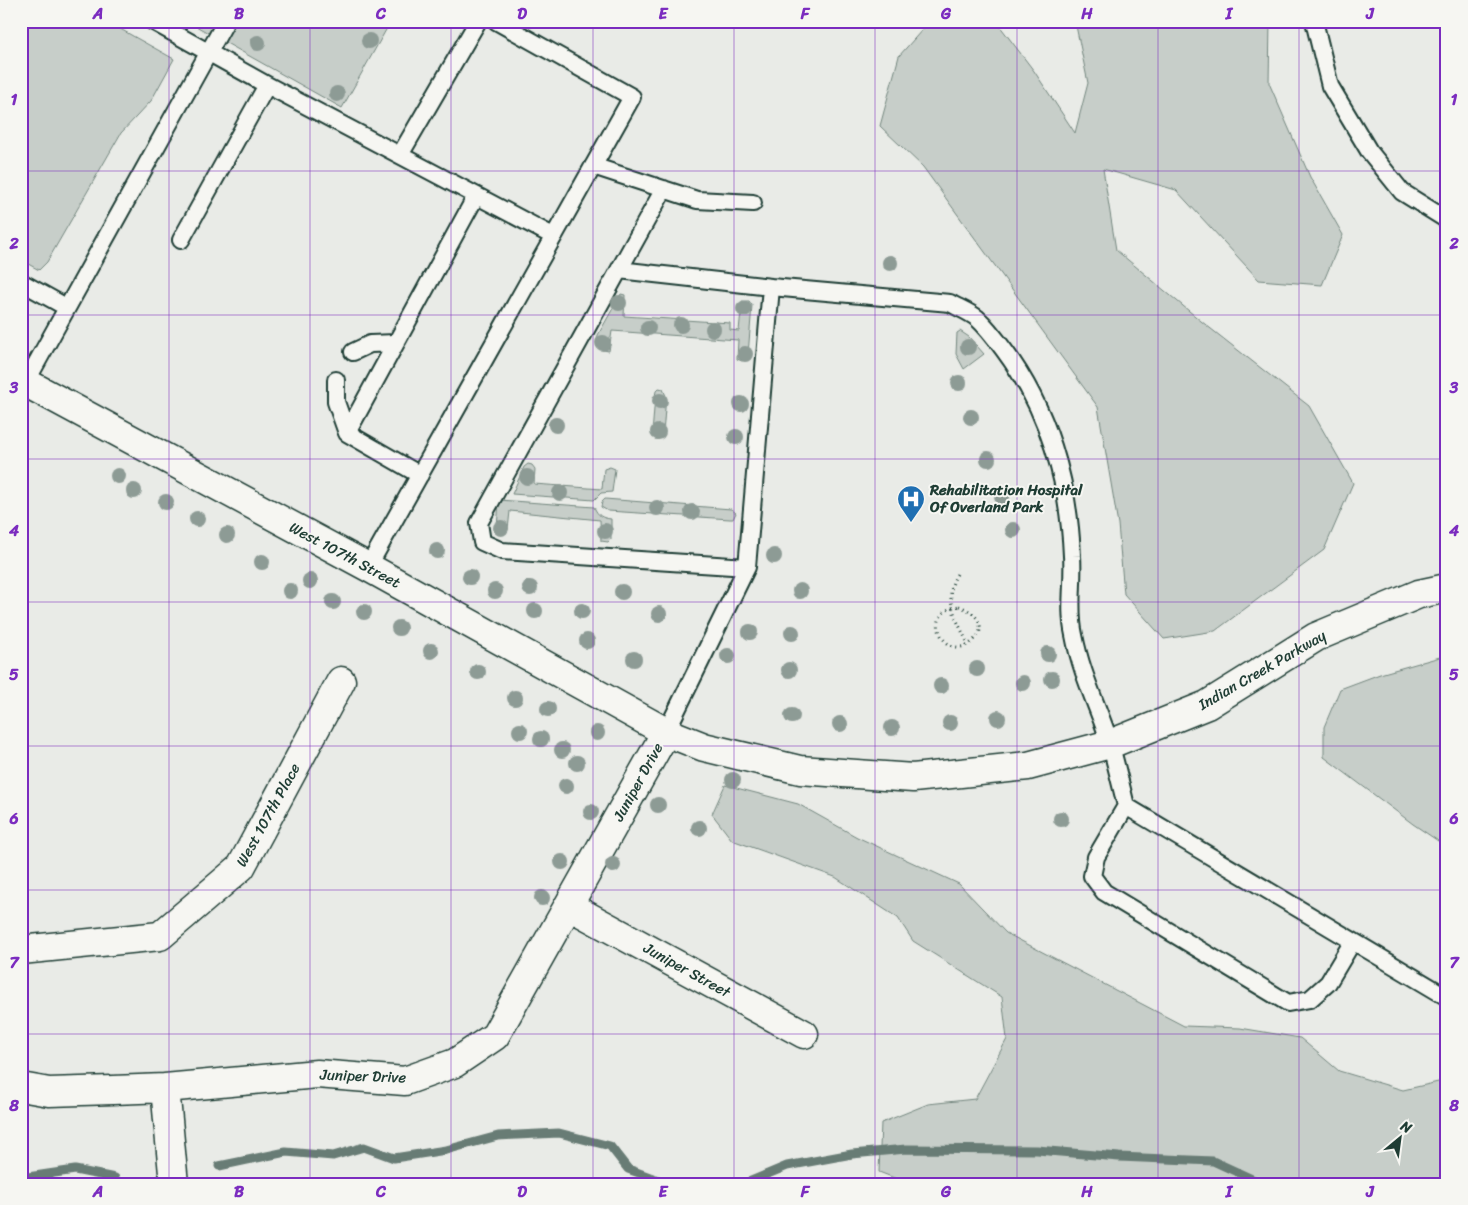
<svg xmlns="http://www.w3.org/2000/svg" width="1468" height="1205" viewBox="0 0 1468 1205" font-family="Sriracha,sans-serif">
  <rect width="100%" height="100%" fill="#e9ebe7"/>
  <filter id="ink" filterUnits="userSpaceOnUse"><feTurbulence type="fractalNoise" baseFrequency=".02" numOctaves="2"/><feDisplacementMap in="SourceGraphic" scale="10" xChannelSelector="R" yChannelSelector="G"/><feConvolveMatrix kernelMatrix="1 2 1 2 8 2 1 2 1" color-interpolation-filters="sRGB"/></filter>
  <g filter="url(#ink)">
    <path fill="#c7cec9" stroke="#73867e" d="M 21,21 L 106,21 L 174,59 L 151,101 L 121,133 L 47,262 L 39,270 L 21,260 Z
      M 187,21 L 391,21 L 342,108 Z
      M 930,21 L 996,21 L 1034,71 L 1075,133 L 1088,83 L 1075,21 L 1270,21 L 1269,83 L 1310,177 L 1343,235 L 1322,285 L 1259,280 L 1176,190 L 1103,169 L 1116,250 L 1201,321 L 1309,406 L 1353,483 L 1324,550 L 1215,631 L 1164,639 L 1124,594 L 1118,524 L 1098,407 L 923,167 L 880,126 L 899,56 Z
      M 621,294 L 625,295 L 624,316 L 730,323 L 730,330 L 739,331 L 742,301 L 749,301 L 752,305 L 748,355 L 742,361 L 737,359 L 738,340 L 612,331 L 609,351 L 602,350 L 597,344 L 598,335 Z
      M 960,331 L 969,337 L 984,354 L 964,369 L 956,354 L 957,333 Z
      M 659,388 L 663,389 L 666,396 L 663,434 L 659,439 L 655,439 L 652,434 L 655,396 L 656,391 Z
      M 528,464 L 532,465 L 535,469 L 534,484 L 602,489 L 604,469 L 610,467 L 615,469 L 612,492 L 601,493 L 594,500 L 512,494 L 524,467 Z
      M 605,499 L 731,509 L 736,513 L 733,519 L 730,519 L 608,511 L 601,507 L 602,502 Z
      M 499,500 L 594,507 C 598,516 602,518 611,519 L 611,539 L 608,542 L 601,541 L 600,520 L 510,511 L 508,530 L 505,532 L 500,532 L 497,529 Z
      M 1447,655 L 1447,847 L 1413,824 L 1324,757 L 1324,727 L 1340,689 L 1380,674 Z
      M 725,785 L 798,804 L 857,837 L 959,884 L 1006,933 L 1184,1026 L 1240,1028 L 1300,1038 L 1339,1071 L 1403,1090 L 1447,1080 L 1447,1184 L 910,1184 L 879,1172 L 881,1123 L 928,1104 L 975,1099 L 1007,1039 L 1002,997 L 913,941 L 898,918 L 835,877 L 732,840 L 712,814 Z"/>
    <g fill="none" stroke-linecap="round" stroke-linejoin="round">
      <path stroke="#687c75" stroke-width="9" d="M 219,1166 L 286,1152 L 333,1156 L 364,1147 L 394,1158 L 446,1150 L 498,1136 L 559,1133 L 610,1146 L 628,1169 L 669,1184
        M 21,1178 L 75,1170 L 115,1178
        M 744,1184 L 787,1166 L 852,1154 L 906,1149 L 1037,1150 L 1119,1157 L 1213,1161 L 1263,1184"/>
      <g stroke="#1f3d34" stroke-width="20">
        <path id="service" d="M 152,21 L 267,85 L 553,236
          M 1314,21 L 1330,86 L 1369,151 L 1402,192 L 1447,220
          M 400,155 L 478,21
          M 593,166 L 697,200 L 753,203
          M 181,240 L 267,85
          M 619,270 L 664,189
          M 21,282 L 66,307
          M 353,352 L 370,344 L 396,343
          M 336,380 L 336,402 L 347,433
          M 26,382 L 226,21
          M 420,475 L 347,433 L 476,196
          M 368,567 L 632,97 L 496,21
          M 747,567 L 502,551 L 482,542 L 479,523 L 619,270 L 771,287
          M 666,732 L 747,567 L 771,287 L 950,303 C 959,308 969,312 977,318 C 987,327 996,339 1004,350 C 1048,409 1069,482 1072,556 C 1074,582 1068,609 1074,635 C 1081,673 1098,707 1110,743 C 1116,764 1121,785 1126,806 L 1447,997
          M 1126,806 L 1096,857 L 1092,876 L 1104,892 L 1288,1003 L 1310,999 L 1328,983 L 1353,941"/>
      </g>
      <g stroke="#1f3d34" stroke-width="31">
        <path id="minor" d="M 21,380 L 368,567 L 666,732 L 495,1036 L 455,1063 L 405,1081 L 317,1074 L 165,1088 L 113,1090 L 49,1092 L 21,1087
          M 569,906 L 804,1034
          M 21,950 L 160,936 L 241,867 L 341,681
          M 165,1088 L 174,1184"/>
      </g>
      <g stroke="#1f3d34" stroke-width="31">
        <path id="tertiary" d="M 666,732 L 704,747 L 800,770 L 913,778 L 1028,766 L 1110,744 L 1207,705 L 1316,637 L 1419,594 L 1447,588"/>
      </g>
      <path stroke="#1f3d34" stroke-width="3" stroke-dasharray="1 4" stroke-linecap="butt" d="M 957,574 C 942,598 958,622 968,644
        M 959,606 C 974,611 989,626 974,640 C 948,666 917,613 959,606 Z"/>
      <use href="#service" stroke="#f6f6f2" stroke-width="16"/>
      <use href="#minor" stroke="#f6f6f2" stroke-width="28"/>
      <use href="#tertiary" stroke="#f6f6f2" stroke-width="28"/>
    </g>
    <g fill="#8d9b95">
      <circle cx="369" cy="41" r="8"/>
      <circle cx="258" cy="43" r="8"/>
      <circle cx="337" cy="94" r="8"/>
      <circle cx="890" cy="263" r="8"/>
      <circle cx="619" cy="303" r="8"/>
      <circle cx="744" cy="309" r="8"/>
      <circle cx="681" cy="325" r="8"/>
      <circle cx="648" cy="328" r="8"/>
      <circle cx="713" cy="329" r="8"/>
      <circle cx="603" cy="343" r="8"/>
      <circle cx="968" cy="347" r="8"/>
      <circle cx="745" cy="354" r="8"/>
      <circle cx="959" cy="383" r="8"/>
      <circle cx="660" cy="401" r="8"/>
      <circle cx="741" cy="404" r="8"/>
      <circle cx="971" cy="417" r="8"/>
      <circle cx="556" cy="425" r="8"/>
      <circle cx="658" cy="432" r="8"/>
      <circle cx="736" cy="437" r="8"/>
      <circle cx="988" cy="459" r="8"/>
      <circle cx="118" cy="476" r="8"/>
      <circle cx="527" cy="477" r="8"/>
      <circle cx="134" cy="491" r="8"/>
      <circle cx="560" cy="493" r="8"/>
      <circle cx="1002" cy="497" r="8"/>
      <circle cx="166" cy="502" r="8"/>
      <circle cx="657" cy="508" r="8"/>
      <circle cx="692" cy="512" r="8"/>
      <circle cx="197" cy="519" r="8"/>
      <circle cx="501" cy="528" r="8"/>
      <circle cx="1013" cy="530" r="8"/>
      <circle cx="605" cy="531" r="8"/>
      <circle cx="227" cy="535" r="8"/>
      <circle cx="437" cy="551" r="8"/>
      <circle cx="774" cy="556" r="8"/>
      <circle cx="262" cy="562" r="8"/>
      <circle cx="470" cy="577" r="8"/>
      <circle cx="310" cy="581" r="8"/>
      <circle cx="530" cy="588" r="8"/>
      <circle cx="290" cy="591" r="8"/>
      <circle cx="495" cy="591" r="8"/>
      <circle cx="800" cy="591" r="8"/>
      <circle cx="622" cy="592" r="8"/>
      <circle cx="333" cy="602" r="8"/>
      <circle cx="535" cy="611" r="8"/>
      <circle cx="582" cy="611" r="8"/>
      <circle cx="364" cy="612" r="8"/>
      <circle cx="659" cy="614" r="8"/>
      <circle cx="399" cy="628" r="8"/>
      <circle cx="750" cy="632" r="8"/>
      <circle cx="792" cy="633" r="8"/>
      <circle cx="587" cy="641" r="8"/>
      <circle cx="431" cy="651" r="8"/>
      <circle cx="1048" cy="654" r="8"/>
      <circle cx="728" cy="656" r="8"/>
      <circle cx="634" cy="659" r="8"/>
      <circle cx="977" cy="669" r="8"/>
      <circle cx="789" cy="670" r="8"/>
      <circle cx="478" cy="672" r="8"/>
      <circle cx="1052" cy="679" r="8"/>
      <circle cx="1023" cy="683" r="8"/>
      <circle cx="941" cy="686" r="8"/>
      <circle cx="515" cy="698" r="8"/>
      <circle cx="548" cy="709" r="8"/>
      <circle cx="792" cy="716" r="8"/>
      <circle cx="998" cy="718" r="8"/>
      <circle cx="950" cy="723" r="8"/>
      <circle cx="840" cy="724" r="8"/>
      <circle cx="892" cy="728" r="8"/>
      <circle cx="520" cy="731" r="8"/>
      <circle cx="597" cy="733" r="8"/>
      <circle cx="541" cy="739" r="8"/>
      <circle cx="562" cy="750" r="8"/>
      <circle cx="577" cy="763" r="8"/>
      <circle cx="733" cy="780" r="8"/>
      <circle cx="566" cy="786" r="8"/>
      <circle cx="658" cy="805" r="8"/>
      <circle cx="591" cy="812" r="8"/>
      <circle cx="1061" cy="819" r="8"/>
      <circle cx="699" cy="828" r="8"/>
      <circle cx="562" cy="862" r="8"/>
      <circle cx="613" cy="865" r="8"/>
      <circle cx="542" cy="898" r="8"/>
    </g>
  </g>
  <path fill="none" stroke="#7b2cbf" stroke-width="1" stroke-opacity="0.55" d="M 169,21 L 169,1184M 310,21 L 310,1184M 451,21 L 451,1184M 593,21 L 593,1184M 734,21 L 734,1184M 875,21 L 875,1184M 1017,21 L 1017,1184M 1158,21 L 1158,1184M 1299,21 L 1299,1184M 21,171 L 1447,171M 21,315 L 1447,315M 21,459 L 1447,459M 21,602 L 1447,602M 21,746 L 1447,746M 21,890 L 1447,890M 21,1034 L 1447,1034"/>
  <defs>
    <g id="hospital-pin" transform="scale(1.4375)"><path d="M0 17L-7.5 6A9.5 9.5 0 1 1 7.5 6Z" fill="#1f6fb2" stroke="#f6f6f2"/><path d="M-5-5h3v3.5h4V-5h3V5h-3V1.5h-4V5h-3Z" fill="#fff"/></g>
  </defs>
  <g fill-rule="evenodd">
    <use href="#hospital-pin" x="911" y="499"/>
  </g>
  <g text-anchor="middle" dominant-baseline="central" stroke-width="4" stroke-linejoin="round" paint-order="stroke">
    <g font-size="15" font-weight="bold" fill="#1f3d34" stroke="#f6f6f2" text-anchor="start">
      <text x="930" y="490">Rehabilitation Hospital<tspan x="930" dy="17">Of Overland Park</tspan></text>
    </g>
    <g font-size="15" fill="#1f3d34" stroke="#f6f6f2">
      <text transform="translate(345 555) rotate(28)">West 107th Street</text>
      <text transform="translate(1262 670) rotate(-30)">Indian Creek Parkway</text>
      <text transform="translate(638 782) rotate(-61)">Juniper Drive</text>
      <text transform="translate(268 815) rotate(-61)">West 107th Place</text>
      <text transform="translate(687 970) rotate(29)">Juniper Street</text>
      <text transform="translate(363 1076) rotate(2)">Juniper Drive</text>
    </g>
  </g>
  <rect width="1468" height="1205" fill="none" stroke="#f6f6f2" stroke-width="55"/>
  <g transform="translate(1400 1138) rotate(29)" stroke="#f6f6f2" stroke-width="4" paint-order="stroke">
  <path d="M0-4L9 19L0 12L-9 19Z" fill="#1f3d34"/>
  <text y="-8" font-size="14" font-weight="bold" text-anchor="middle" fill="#1f3d34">N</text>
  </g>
  <rect x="28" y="28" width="1412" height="1150" fill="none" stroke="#7b2cbf" stroke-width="2"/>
  <g font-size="16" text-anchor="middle" font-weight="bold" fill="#7b2cbf">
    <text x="98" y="19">A</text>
    <text x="239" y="19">B</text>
    <text x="381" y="19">C</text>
    <text x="522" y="19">D</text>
    <text x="663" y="19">E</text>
    <text x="805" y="19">F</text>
    <text x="946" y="19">G</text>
    <text x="1087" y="19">H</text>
    <text x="1229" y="19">I</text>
    <text x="1370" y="19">J</text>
    <text x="14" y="105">1</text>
    <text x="1454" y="105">1</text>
    <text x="14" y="249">2</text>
    <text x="1454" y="249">2</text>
    <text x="14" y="393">3</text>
    <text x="1454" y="393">3</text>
    <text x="14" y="536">4</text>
    <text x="1454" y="536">4</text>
    <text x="14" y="680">5</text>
    <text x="1454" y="680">5</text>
    <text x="14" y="824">6</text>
    <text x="1454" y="824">6</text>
    <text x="14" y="968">7</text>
    <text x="1454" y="968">7</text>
    <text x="14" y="1111">8</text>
    <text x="1454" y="1111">8</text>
    <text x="98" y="1197">A</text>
    <text x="239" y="1197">B</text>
    <text x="381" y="1197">C</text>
    <text x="522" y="1197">D</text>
    <text x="663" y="1197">E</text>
    <text x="805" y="1197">F</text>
    <text x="946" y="1197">G</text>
    <text x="1087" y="1197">H</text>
    <text x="1229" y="1197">I</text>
    <text x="1370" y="1197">J</text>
  </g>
</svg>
